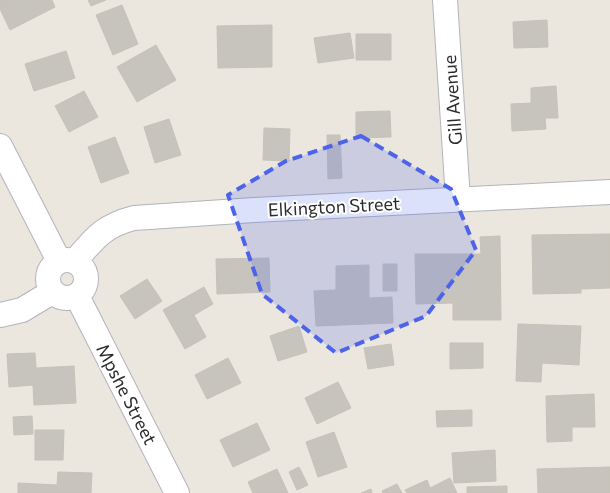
<svg xmlns="http://www.w3.org/2000/svg" width="610" height="493" viewBox="0 0 610 493" font-family="Commissioner,sans-serif">
  <rect width="100%" height="100%" fill="#ebe6de"/>
  <path fill="#c7c4bd" stroke="#c7c2b8" d="M 0,0 L 52,0 L 55,7 L 10,30 L 0,9 Z
    M 88,0 L 106,0 L 91,6 Z
    M 122,5 L 138,44 L 113,55 L 96,15 Z
    M 547,20 L 548,47 L 514,48 L 513,22 Z
    M 272,25 L 272,67 L 218,68 L 217,26 Z
    M 350,33 L 354,58 L 318,63 L 314,38 Z
    M 356,34 L 391,34 L 391,60 L 356,60 Z
    M 156,45 L 176,80 L 137,102 L 117,67 Z
    M 66,51 L 75,78 L 34,91 L 25,64 Z
    M 556,86 L 558,118 L 545,118 L 546,129 L 512,131 L 511,104 L 531,103 L 531,88 Z
    M 84,91 L 98,117 L 69,132 L 55,106 Z
    M 390,111 L 391,137 L 356,138 L 356,112 Z
    M 169,119 L 181,155 L 155,163 L 144,127 Z
    M 264,128 L 290,129 L 289,161 L 263,160 Z
    M 327,135 L 340,135 L 342,178 L 328,179 Z
    M 115,137 L 129,173 L 101,183 L 88,147 Z
    M 610,234 L 610,288 L 581,289 L 581,293 L 533,294 L 532,235 Z
    M 500,236 L 501,320 L 453,320 L 453,303 L 416,304 L 415,254 L 481,254 L 480,237 Z
    M 269,258 L 270,292 L 217,294 L 216,259 Z
    M 383,264 L 397,264 L 397,291 L 383,291 Z
    M 369,265 L 369,298 L 392,297 L 393,323 L 316,326 L 314,291 L 336,290 L 336,266 Z
    M 147,279 L 162,301 L 135,319 L 120,296 Z
    M 204,287 L 213,304 L 194,315 L 206,337 L 185,349 L 163,310 Z
    M 518,324 L 581,326 L 579,365 L 542,363 L 541,382 L 516,381 Z
    M 299,326 L 307,352 L 278,361 L 270,336 Z
    M 450,343 L 483,343 L 483,368 L 450,369 Z
    M 391,344 L 394,365 L 368,369 L 364,348 Z
    M 35,353 L 36,368 L 74,366 L 76,403 L 34,405 L 33,385 L 9,387 L 7,354 Z
    M 228,358 L 241,383 L 207,399 L 195,375 Z
    M 338,382 L 351,408 L 317,424 L 305,398 Z
    M 594,394 L 595,427 L 572,427 L 572,441 L 547,442 L 546,396 Z
    M 472,410 L 472,426 L 437,427 L 436,411 Z
    M 32,416 L 33,434 L 14,435 L 13,417 Z
    M 257,423 L 270,450 L 233,467 L 220,440 Z
    M 35,430 L 64,430 L 63,460 L 35,460 Z
    M 334,432 L 347,467 L 318,477 L 306,442 Z
    M 495,450 L 496,481 L 454,483 L 452,453 Z
    M 299,467 L 308,485 L 297,490 L 289,472 Z
    M 610,467 L 610,493 L 538,493 L 537,469 Z
    M 277,469 L 288,493 L 253,493 L 248,482 Z
    M 58,472 L 92,473 L 91,493 L 18,493 L 18,483 L 57,485 Z
    M 450,478 L 457,493 L 407,493 L 405,490 L 427,480 L 430,488 Z
    M 397,484 L 402,493 L 383,493 L 382,491 Z
    M 507,486 L 507,493 L 467,493 L 467,487 Z
    M 371,489 L 372,493 L 361,493 Z"/>
  <g fill="none" stroke-linecap="round" stroke-linejoin="round">
    <g stroke="#b2b4bd" stroke-width="26">
      <path id="minor" d="M 445,0 L 458,199
        M 0,146 L 59,261
        M48 279a19 19 0 1 1 38 0a19 19 0 1 1-38 0Z
        M 75,261 C 95,238 103,226 134,218 L 254,210 L 610,192
        M 77,296 L 177,493
        M 0,315 L 22,310 L 52,292"/>
    </g>
    <use href="#minor" stroke="#fff" stroke-width="24"/>
  </g>
  <path fill="#4d63ea" fill-opacity="0.2" stroke="#4d63ea" stroke-width="4" stroke-dasharray="10 6" stroke-linejoin="round" d="M 361,136 L 451,189 L 476,250 L 426,316 L 336,353 L 262,294 L 228,195 L 286,161 Z"/>
  <g text-anchor="middle" dominant-baseline="central" stroke-width="4" stroke-linejoin="round" paint-order="stroke">
    <g font-size="18" fill="#2b2b2b" stroke="#fff">
      <text transform="translate(452 100) rotate(-94)">Gill Avenue</text>
      <text transform="translate(334 206) rotate(-3)">Elkington Street</text>
      <text transform="translate(127 394) rotate(63)">Mpshe Street</text>
    </g>
  </g>
</svg>
